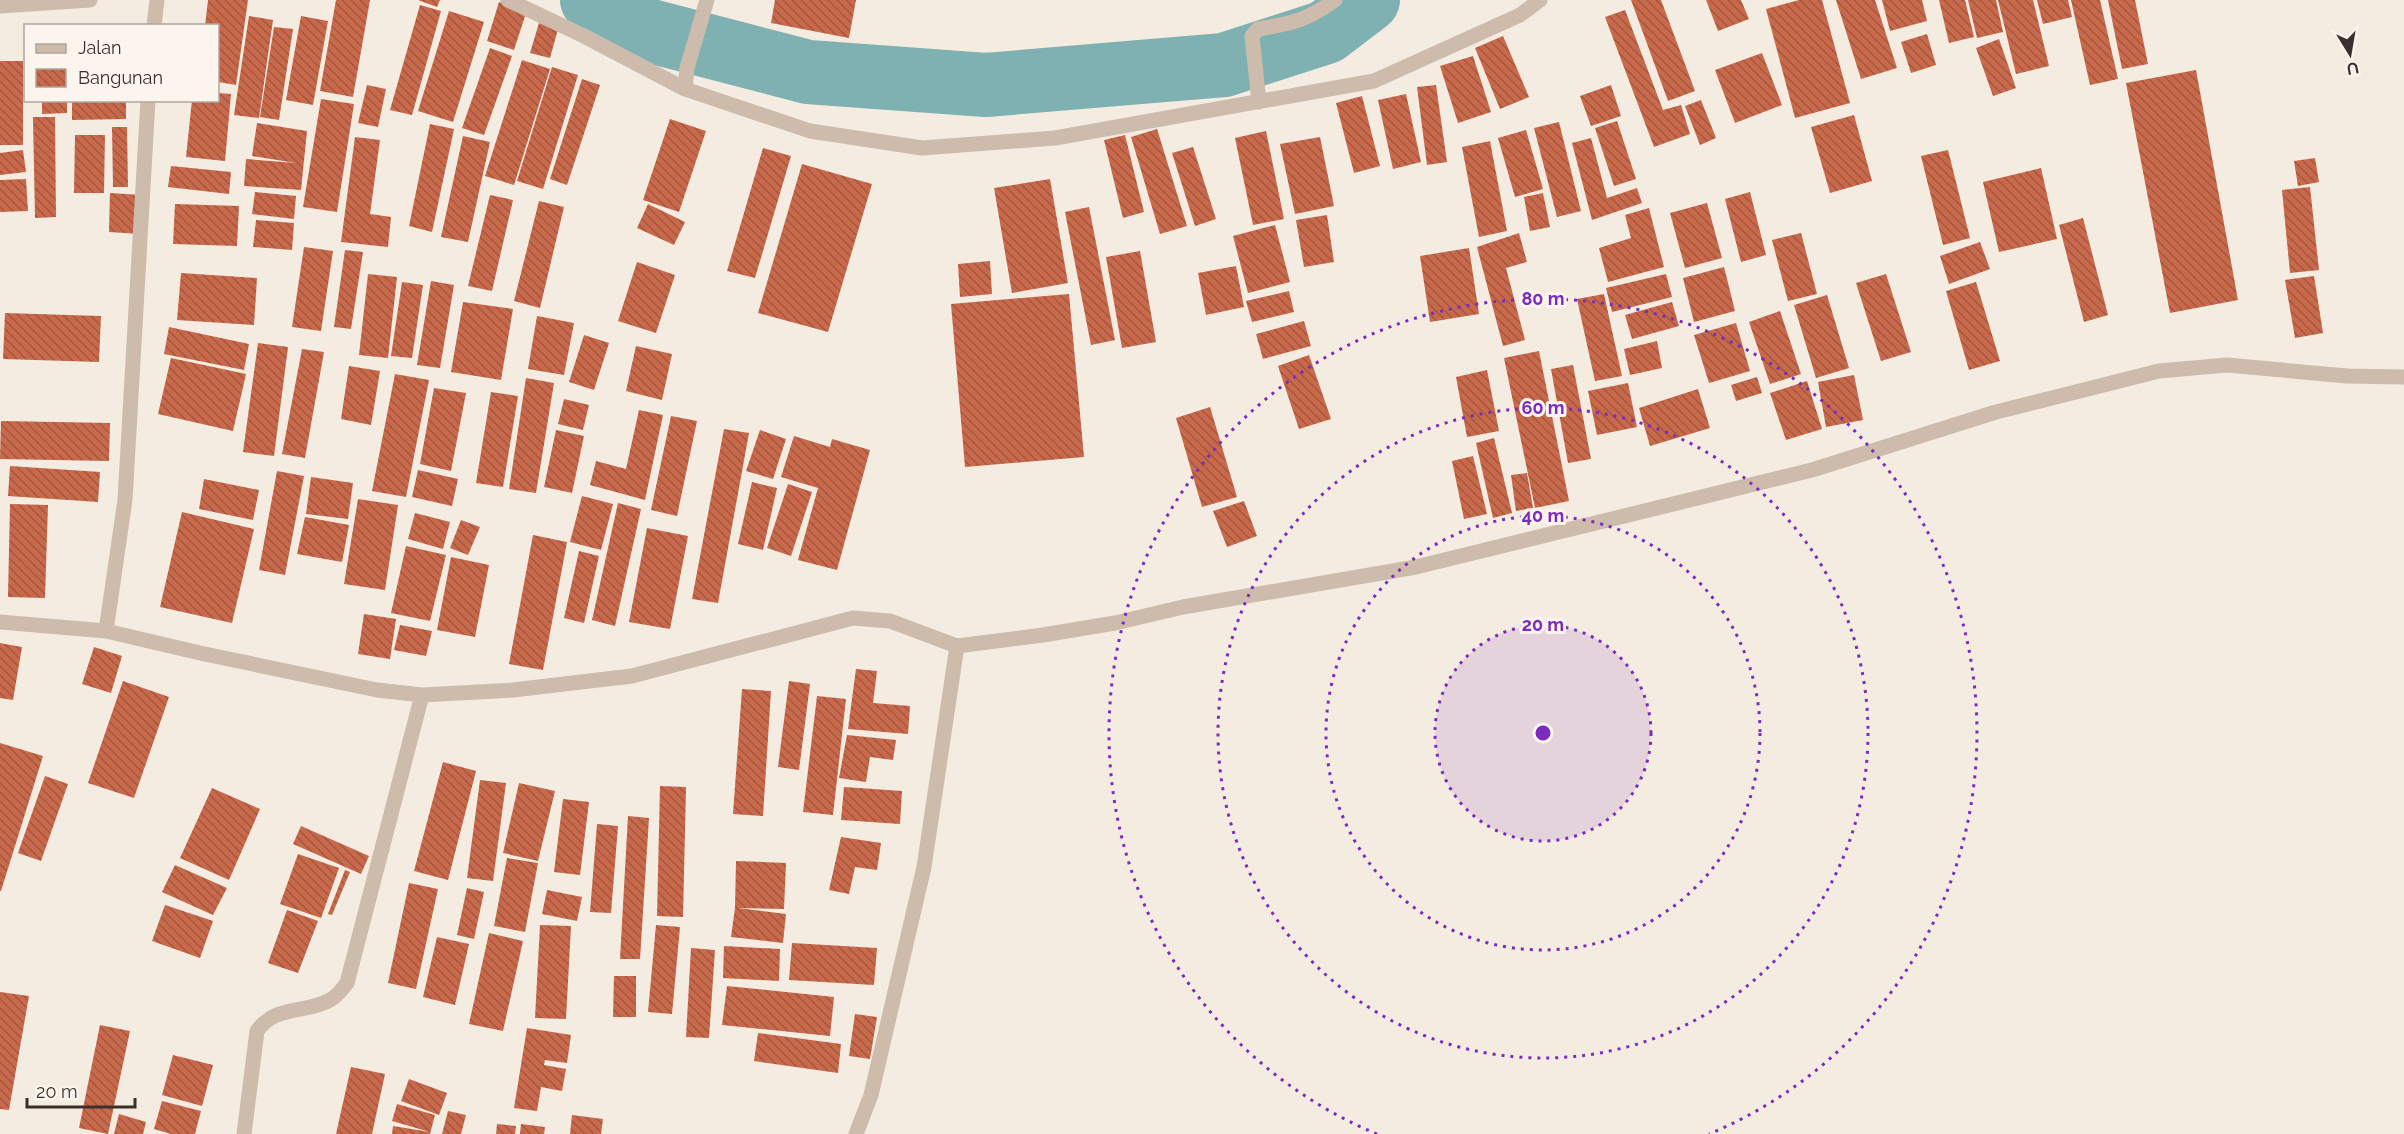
<svg xmlns="http://www.w3.org/2000/svg" width="2404" height="1134" viewBox="0 0 2404 1134" font-family="Raleway,sans-serif">
  <defs>
    <pattern id="building-back-hatch" width="6" height="6" patternUnits="userSpaceOnUse" patternTransform="scale(1.5)"><rect width="6" height="6" fill="#c8694b"/><path d="M-1 5l2 2M0 0l6 6M5-1l2 2" fill="none" stroke="#a4573f"/></pattern>
  </defs>
  <rect width="100%" height="100%" fill="#f4ebe1"/>
  <g fill="none" stroke-linecap="round" stroke-linejoin="round">
    <path stroke="#7fb0b2" stroke-width="64" d="M 592,0 L 639,28 L 808,72 L 986,85 L 1224,65 L 1326,32 L 1368,0"/>
  </g>
  <path fill="url(#building-back-hatch)" d="M 208,0 L 248,0 L 236,85 L 218,82 L 218,26 L 205,26 Z
    M 336,0 L 370,0 L 353,97 L 320,91 Z
    M 418,0 L 440,0 L 437,7 Z
    M 775,0 L 856,0 L 849,38 L 771,23 Z
    M 1631,0 L 1661,0 L 1695,91 L 1668,101 Z
    M 1706,0 L 1741,0 L 1749,19 L 1718,31 Z
    M 1799,0 L 1822,0 L 1850,103 L 1795,118 L 1766,9 Z
    M 1836,0 L 1875,0 L 1897,68 L 1861,79 Z
    M 1882,0 L 1922,0 L 1927,21 L 1890,31 Z
    M 1939,0 L 1965,0 L 1974,37 L 1949,43 Z
    M 1968,0 L 1996,0 L 2003,32 L 1977,38 Z
    M 1998,0 L 2033,0 L 2049,66 L 2016,74 Z
    M 2037,0 L 2068,0 L 2072,17 L 2043,24 Z
    M 2071,0 L 2100,0 L 2118,79 L 2090,85 Z
    M 2108,0 L 2135,0 L 2148,64 L 2122,69 Z
    M 499,2 L 527,10 L 514,50 L 487,41 Z
    M 420,5 L 441,11 L 412,115 L 390,110 Z
    M 1625,10 L 1663,110 L 1681,105 L 1690,134 L 1654,147 L 1605,17 Z
    M 449,11 L 484,22 L 453,122 L 418,111 Z
    M 249,16 L 273,20 L 259,118 L 234,115 Z
    M 301,16 L 328,21 L 313,105 L 286,100 Z
    M 539,23 L 558,29 L 550,58 L 530,53 Z
    M 274,27 L 293,29 L 279,120 L 260,117 Z
    M 1927,34 L 1936,65 L 1911,73 L 1901,42 Z
    M 1503,36 L 1529,97 L 1500,109 L 1475,48 Z
    M 1999,39 L 2016,88 L 1993,96 L 1976,48 Z
    M 490,48 L 512,56 L 484,135 L 462,128 Z
    M 1762,53 L 1782,105 L 1735,123 L 1715,70 Z
    M 1473,56 L 1491,112 L 1458,123 L 1440,66 Z
    M 522,60 L 550,69 L 514,185 L 485,176 Z
    M 0,61 L 23,61 L 23,145 L 0,145 Z
    M 552,67 L 578,75 L 543,189 L 517,181 Z
    M 2196,70 L 2238,300 L 2170,313 L 2126,83 Z
    M 582,79 L 600,85 L 567,185 L 550,179 Z
    M 367,85 L 386,89 L 378,127 L 358,123 Z
    M 1436,85 L 1447,162 L 1427,165 L 1417,87 Z
    M 1611,85 L 1621,116 L 1591,126 L 1580,96 Z
    M 218,93 L 231,94 L 225,161 L 186,157 L 192,100 L 218,100 Z
    M 1406,94 L 1421,162 L 1393,169 L 1378,100 Z
    M 1362,96 L 1380,166 L 1354,173 L 1336,103 Z
    M 321,99 L 354,104 L 337,212 L 303,207 Z
    M 42,100 L 67,100 L 67,113 L 42,114 Z
    M 72,100 L 126,100 L 126,119 L 72,120 Z
    M 1701,100 L 1716,138 L 1700,145 L 1685,106 Z
    M 1854,115 L 1872,181 L 1830,193 L 1811,127 Z
    M 33,117 L 55,117 L 56,217 L 35,218 Z
    M 670,119 L 706,131 L 679,212 L 643,200 Z
    M 1617,121 L 1636,179 L 1614,186 L 1595,128 Z
    M 1559,122 L 1581,211 L 1557,217 L 1534,128 Z
    M 257,123 L 307,131 L 301,190 L 244,186 L 246,159 L 296,163 L 252,156 Z
    M 430,124 L 454,129 L 432,232 L 409,226 Z
    M 112,127 L 127,127 L 128,187 L 113,187 Z
    M 1157,129 L 1187,226 L 1160,234 L 1131,137 Z
    M 1526,130 L 1543,189 L 1515,197 L 1498,138 Z
    M 1266,131 L 1284,219 L 1253,225 L 1235,138 Z
    M 75,135 L 105,135 L 104,193 L 74,193 Z
    M 1125,135 L 1144,212 L 1123,218 L 1104,140 Z
    M 463,136 L 490,142 L 468,242 L 441,237 Z
    M 355,137 L 380,140 L 370,214 L 391,217 L 388,247 L 341,242 Z
    M 1320,137 L 1334,206 L 1295,214 L 1280,144 Z
    M 1591,138 L 1607,198 L 1637,188 L 1642,203 L 1592,220 L 1572,143 Z
    M 1490,141 L 1507,231 L 1479,237 L 1462,147 Z
    M 1193,147 L 1216,219 L 1195,226 L 1172,153 Z
    M 763,148 L 791,156 L 755,278 L 727,271 Z
    M 23,150 L 26,172 L 0,175 L 0,153 Z
    M 1948,150 L 1970,238 L 1943,245 L 1921,156 Z
    M 2315,158 L 2319,182 L 2298,186 L 2294,161 Z
    M 802,164 L 872,184 L 828,332 L 758,313 Z
    M 171,166 L 231,172 L 229,194 L 168,187 Z
    M 2041,168 L 2057,239 L 1999,252 L 1983,182 Z
    M 26,179 L 28,211 L 0,212 L 0,180 Z
    M 1050,179 L 1068,283 L 1012,293 L 994,188 Z
    M 2310,187 L 2319,270 L 2290,273 L 2282,190 Z
    M 255,192 L 296,196 L 294,219 L 252,214 Z
    M 1750,192 L 1766,255 L 1741,262 L 1725,199 Z
    M 110,193 L 141,195 L 139,234 L 109,232 Z
    M 1543,193 L 1550,227 L 1530,231 L 1524,197 Z
    M 490,195 L 513,200 L 492,291 L 468,286 Z
    M 539,201 L 564,207 L 540,308 L 514,301 Z
    M 1707,203 L 1722,258 L 1685,268 L 1670,213 Z
    M 175,204 L 239,206 L 237,246 L 173,244 Z
    M 648,204 L 685,222 L 674,245 L 637,228 Z
    M 1089,207 L 1115,340 L 1091,345 L 1065,212 Z
    M 1649,208 L 1664,267 L 1608,282 L 1599,248 L 1631,238 L 1625,215 Z
    M 1327,215 L 1334,262 L 1304,267 L 1296,220 Z
    M 2083,218 L 2108,315 L 2084,322 L 2059,225 Z
    M 256,220 L 294,223 L 292,250 L 253,247 Z
    M 1275,225 L 1290,282 L 1248,293 L 1233,236 Z
    M 1519,233 L 1527,262 L 1506,268 L 1525,340 L 1503,346 L 1477,247 Z
    M 1801,233 L 1817,294 L 1788,301 L 1772,240 Z
    M 1980,242 L 1990,269 L 1949,284 L 1940,256 Z
    M 304,247 L 333,251 L 321,331 L 292,327 Z
    M 1469,248 L 1479,314 L 1430,322 L 1420,256 Z
    M 345,250 L 363,252 L 351,329 L 334,327 Z
    M 1140,251 L 1156,342 L 1122,348 L 1106,257 Z
    M 990,261 L 992,294 L 960,297 L 958,264 Z
    M 637,262 L 675,275 L 656,333 L 618,321 Z
    M 1236,266 L 1244,307 L 1206,315 L 1198,273 Z
    M 1724,267 L 1735,311 L 1694,322 L 1683,278 Z
    M 181,273 L 257,278 L 254,325 L 177,320 Z
    M 368,274 L 397,277 L 388,358 L 359,355 Z
    M 1666,274 L 1672,297 L 1612,312 L 1606,288 Z
    M 1886,274 L 1911,352 L 1881,361 L 1856,283 Z
    M 2314,276 L 2323,333 L 2295,338 L 2285,280 Z
    M 431,281 L 454,285 L 440,368 L 417,365 Z
    M 402,282 L 423,285 L 412,358 L 391,356 Z
    M 1976,282 L 2000,361 L 1969,370 L 1946,291 Z
    M 1289,291 L 1294,312 L 1252,322 L 1246,301 Z
    M 1069,294 L 1084,457 L 965,467 L 951,304 Z
    M 1604,294 L 1622,376 L 1595,381 L 1577,299 Z
    M 1827,295 L 1849,368 L 1816,378 L 1794,305 Z
    M 463,302 L 513,309 L 501,380 L 451,372 Z
    M 1672,302 L 1679,326 L 1632,339 L 1625,315 Z
    M 1780,311 L 1801,374 L 1770,384 L 1749,322 Z
    M 5,313 L 101,316 L 99,362 L 3,359 Z
    M 537,316 L 574,323 L 564,375 L 528,369 Z
    M 1304,321 L 1311,346 L 1263,359 L 1256,334 Z
    M 1736,323 L 1750,371 L 1709,383 L 1694,335 Z
    M 169,327 L 249,344 L 244,370 L 164,354 Z
    M 584,335 L 609,343 L 594,390 L 569,382 Z
    M 1657,341 L 1662,368 L 1630,375 L 1624,349 Z
    M 258,343 L 288,347 L 274,456 L 243,452 Z
    M 636,346 L 672,354 L 662,400 L 626,391 Z
    M 302,349 L 324,352 L 305,458 L 282,454 Z
    M 1539,351 L 1569,501 L 1535,508 L 1504,358 Z
    M 1309,355 L 1331,419 L 1299,429 L 1278,366 Z
    M 171,358 L 246,374 L 233,431 L 158,414 Z
    M 1573,365 L 1591,459 L 1568,463 L 1551,369 Z
    M 349,366 L 380,371 L 371,425 L 341,419 Z
    M 1487,370 L 1499,431 L 1467,437 L 1456,377 Z
    M 395,374 L 429,380 L 406,497 L 372,491 Z
    M 1854,375 L 1863,420 L 1826,427 L 1818,382 Z
    M 1757,377 L 1762,393 L 1736,401 L 1731,385 Z
    M 526,378 L 554,383 L 536,493 L 509,489 Z
    M 1807,381 L 1822,429 L 1786,440 L 1770,393 Z
    M 1628,383 L 1637,427 L 1597,435 L 1588,391 Z
    M 434,388 L 466,393 L 451,471 L 420,464 Z
    M 1698,389 L 1710,428 L 1650,446 L 1639,408 Z
    M 491,392 L 518,396 L 503,487 L 476,483 Z
    M 564,399 L 589,405 L 583,430 L 558,424 Z
    M 1210,407 L 1237,497 L 1202,507 L 1176,418 Z
    M 639,410 L 663,415 L 645,500 L 590,485 L 596,461 L 626,469 Z
    M 671,416 L 697,421 L 677,516 L 651,510 Z
    M 1,421 L 110,423 L 109,461 L 0,459 Z
    M 724,429 L 749,433 L 718,603 L 692,599 Z
    M 556,430 L 584,436 L 572,493 L 544,487 Z
    M 760,430 L 786,439 L 773,479 L 746,471 Z
    M 794,436 L 830,447 L 832,439 L 870,450 L 837,570 L 798,560 L 818,488 L 781,477 Z
    M 1494,438 L 1512,513 L 1493,518 L 1476,443 Z
    M 1473,456 L 1487,514 L 1464,519 L 1452,461 Z
    M 10,466 L 100,472 L 98,502 L 8,496 Z
    M 418,470 L 458,479 L 452,506 L 412,497 Z
    M 277,471 L 304,476 L 285,575 L 259,570 Z
    M 1527,473 L 1533,508 L 1516,511 L 1511,475 Z
    M 311,477 L 353,483 L 348,519 L 306,514 Z
    M 204,479 L 259,490 L 253,520 L 199,509 Z
    M 752,482 L 777,488 L 763,550 L 738,544 Z
    M 788,484 L 812,492 L 791,556 L 767,548 Z
    M 582,496 L 613,504 L 601,550 L 570,542 Z
    M 358,499 L 398,505 L 385,590 L 344,584 Z
    M 1244,501 L 1257,536 L 1227,547 L 1213,511 Z
    M 618,503 L 641,509 L 615,626 L 592,620 Z
    M 10,504 L 48,505 L 45,598 L 8,597 Z
    M 182,512 L 254,529 L 232,623 L 160,607 Z
    M 415,513 L 450,522 L 443,549 L 408,539 Z
    M 305,517 L 349,525 L 342,562 L 297,554 Z
    M 461,520 L 480,527 L 468,555 L 450,548 Z
    M 647,528 L 688,536 L 670,629 L 629,622 Z
    M 533,535 L 567,542 L 543,670 L 509,664 Z
    M 406,546 L 446,555 L 430,621 L 391,613 Z
    M 579,551 L 599,556 L 584,623 L 564,618 Z
    M 451,557 L 489,565 L 475,637 L 437,630 Z
    M 364,614 L 396,619 L 390,659 L 358,654 Z
    M 400,625 L 432,631 L 426,656 L 394,650 Z
    M 0,643 L 22,647 L 13,700 L 0,698 Z
    M 94,647 L 122,656 L 111,693 L 82,684 Z
    M 856,669 L 877,671 L 873,703 L 910,706 L 908,734 L 848,729 Z
    M 123,681 L 169,697 L 134,798 L 88,783 Z
    M 789,681 L 810,684 L 799,770 L 778,767 Z
    M 742,689 L 771,691 L 763,816 L 733,814 Z
    M 817,696 L 846,699 L 833,815 L 803,812 Z
    M 847,735 L 896,740 L 893,760 L 870,757 L 866,782 L 839,778 Z
    M 0,743 L 43,756 L 1,891 L 0,891 Z
    M 443,762 L 476,771 L 448,880 L 414,871 Z
    M 45,776 L 68,784 L 41,861 L 18,853 Z
    M 480,780 L 506,783 L 493,881 L 467,878 Z
    M 519,783 L 555,791 L 538,861 L 503,853 Z
    M 660,786 L 686,787 L 683,917 L 657,916 Z
    M 844,787 L 902,791 L 900,824 L 841,820 Z
    M 212,788 L 260,809 L 229,880 L 180,858 Z
    M 563,799 L 589,802 L 580,875 L 554,872 Z
    M 628,816 L 649,818 L 640,959 L 620,959 Z
    M 597,824 L 618,826 L 611,913 L 590,912 Z
    M 301,826 L 369,856 L 361,874 L 293,844 Z
    M 841,837 L 881,843 L 877,870 L 855,867 L 849,894 L 829,890 Z
    M 298,854 L 339,868 L 321,918 L 280,904 Z
    M 507,858 L 538,863 L 525,932 L 494,926 Z
    M 736,861 L 786,863 L 784,909 L 738,908 L 786,914 L 783,943 L 731,937 L 735,908 Z
    M 175,865 L 227,888 L 213,915 L 162,892 Z
    M 345,870 L 350,872 L 332,915 L 328,914 Z
    M 409,883 L 438,889 L 416,989 L 388,983 Z
    M 467,888 L 484,892 L 474,939 L 457,935 Z
    M 547,890 L 582,897 L 577,921 L 542,914 Z
    M 165,905 L 213,921 L 200,958 L 152,941 Z
    M 287,910 L 318,921 L 298,973 L 268,963 Z
    M 540,925 L 571,926 L 566,1019 L 535,1018 Z
    M 656,925 L 680,927 L 672,1014 L 648,1012 Z
    M 489,933 L 523,941 L 503,1031 L 469,1024 Z
    M 437,937 L 469,944 L 455,1005 L 423,997 Z
    M 792,943 L 877,948 L 874,985 L 789,980 Z
    M 724,946 L 780,949 L 779,981 L 723,978 Z
    M 691,948 L 715,950 L 709,1038 L 686,1037 Z
    M 614,976 L 636,976 L 636,1017 L 613,1017 Z
    M 727,986 L 834,997 L 830,1036 L 722,1025 Z
    M 0,992 L 29,996 L 9,1110 L 0,1109 Z
    M 855,1014 L 877,1017 L 870,1059 L 849,1056 Z
    M 100,1025 L 130,1031 L 108,1134 L 79,1128 Z
    M 527,1028 L 571,1035 L 567,1063 L 545,1060 L 544,1065 L 566,1069 L 562,1091 L 541,1087 L 537,1111 L 514,1108 Z
    M 758,1033 L 841,1044 L 838,1073 L 754,1061 Z
    M 173,1055 L 213,1065 L 202,1106 L 162,1095 Z
    M 351,1067 L 385,1074 L 372,1134 L 336,1134 Z
    M 409,1079 L 447,1093 L 439,1115 L 401,1101 Z
    M 162,1101 L 201,1111 L 195,1134 L 171,1134 L 154,1129 Z
    M 397,1104 L 435,1115 L 430,1134 L 392,1134 L 393,1126 L 430,1132 L 392,1121 Z
    M 448,1111 L 466,1115 L 461,1134 L 442,1134 Z
    M 119,1114 L 146,1122 L 143,1134 L 114,1134 Z
    M 572,1115 L 603,1119 L 601,1134 L 570,1134 Z
    M 497,1124 L 516,1126 L 515,1134 L 496,1134 Z
    M 521,1124 L 545,1127 L 544,1134 L 520,1134 Z"/>
  <g fill="none" stroke-linecap="round" stroke-linejoin="round">
    <path stroke="#cdbbac" stroke-width="15" d="M 508,0 L 584,36 L 685,89 L 810,131 L 922,148 L 1055,138 L 1374,81 L 1520,15 L 1540,0
      M 0,6 L 90,0
      M 154,26 L 157,0
      M 685,89 L 687,68 L 707,0
      M 148,100 L 125,500 L 106,631 L 200,653 L 377,690 L 422,695 L 513,690 L 632,676 L 853,618 L 890,621 L 957,646 L 1043,635 L 1115,623 L 1183,607 L 1416,567 L 1812,470 L 1996,412 L 2159,371 L 2227,365 L 2347,376 L 2404,377
      M 1259,102 L 1252,36 L 1258,29 C 1290,24 1308,20 1335,0
      M 0,622 L 106,631
      M 244,1134 L 257,1031 C 276,1004 306,1014 330,1000 C 338,996 342,989 347,983 L 422,695
      M 856,1134 L 871,1095 L 924,867 L 957,646"/>
  </g>
  <circle cx="1543" cy="733" r="108" fill="#7b2cbf" fill-opacity=".12"/>
  <g fill="none" stroke="#7b2cbf" stroke-width="3" stroke-dasharray="3 6">
    <circle cx="1543" cy="733" r="108"/>
    <circle cx="1543" cy="733" r="217"/>
    <circle cx="1543" cy="733" r="325"/>
    <path d="M1377 1134A434 434 0 1 1 1709 1134"/>
  </g>
  <circle cx="1543" cy="733" r="9" fill="#7b2cbf" stroke="#fbf5ee" stroke-width="3"/>
  <g font-size="18" text-anchor="middle" font-weight="bold" fill="#7b2cbf" stroke="#fbf5ee" stroke-width="6" stroke-linejoin="round" paint-order="stroke">
    <text x="1543" y="305">80 m</text>
    <text x="1543" y="414">60 m</text>
    <text x="1543" y="522">40 m</text>
    <text x="1543" y="631">20 m</text>
  </g>
  <rect x="24" y="24" width="195" height="78" fill="#fbf5ee" stroke="#aea6a0" stroke-width="1.5"/>
  <rect x="36" y="44" width="30" height="9" fill="#cdbbac" stroke="#aea6a0" stroke-width="1.5"/>
  <text x="78" y="54" font-size="18" fill="#3b302b">Jalan</text>
  <rect x="36" y="69" width="30" height="18" fill="url(#building-back-hatch)" stroke="#aea6a0" stroke-width="1.5"/>
  <text x="78" y="84" font-size="18" fill="#3b302b">Bangunan</text>
  <g transform="translate(2350 54) rotate(169)" stroke="#fbf5ee" stroke-width="4.5" paint-order="stroke">
  <path d="M0-4.5L10 22L0 15L-10 22Z" fill="#3b302b"/>
  <text y="-9" font-size="16" font-weight="bold" text-anchor="middle" fill="#3b302b">U</text>
  </g>
  <path d="M27 1098v9h108v-9" fill="none" stroke="#3b302b" stroke-width="3"/>
  <text x="36" y="1098" font-size="18" fill="#3b302b" stroke="#fbf5ee" stroke-width="4.5" paint-order="stroke">20 m</text>
</svg>
